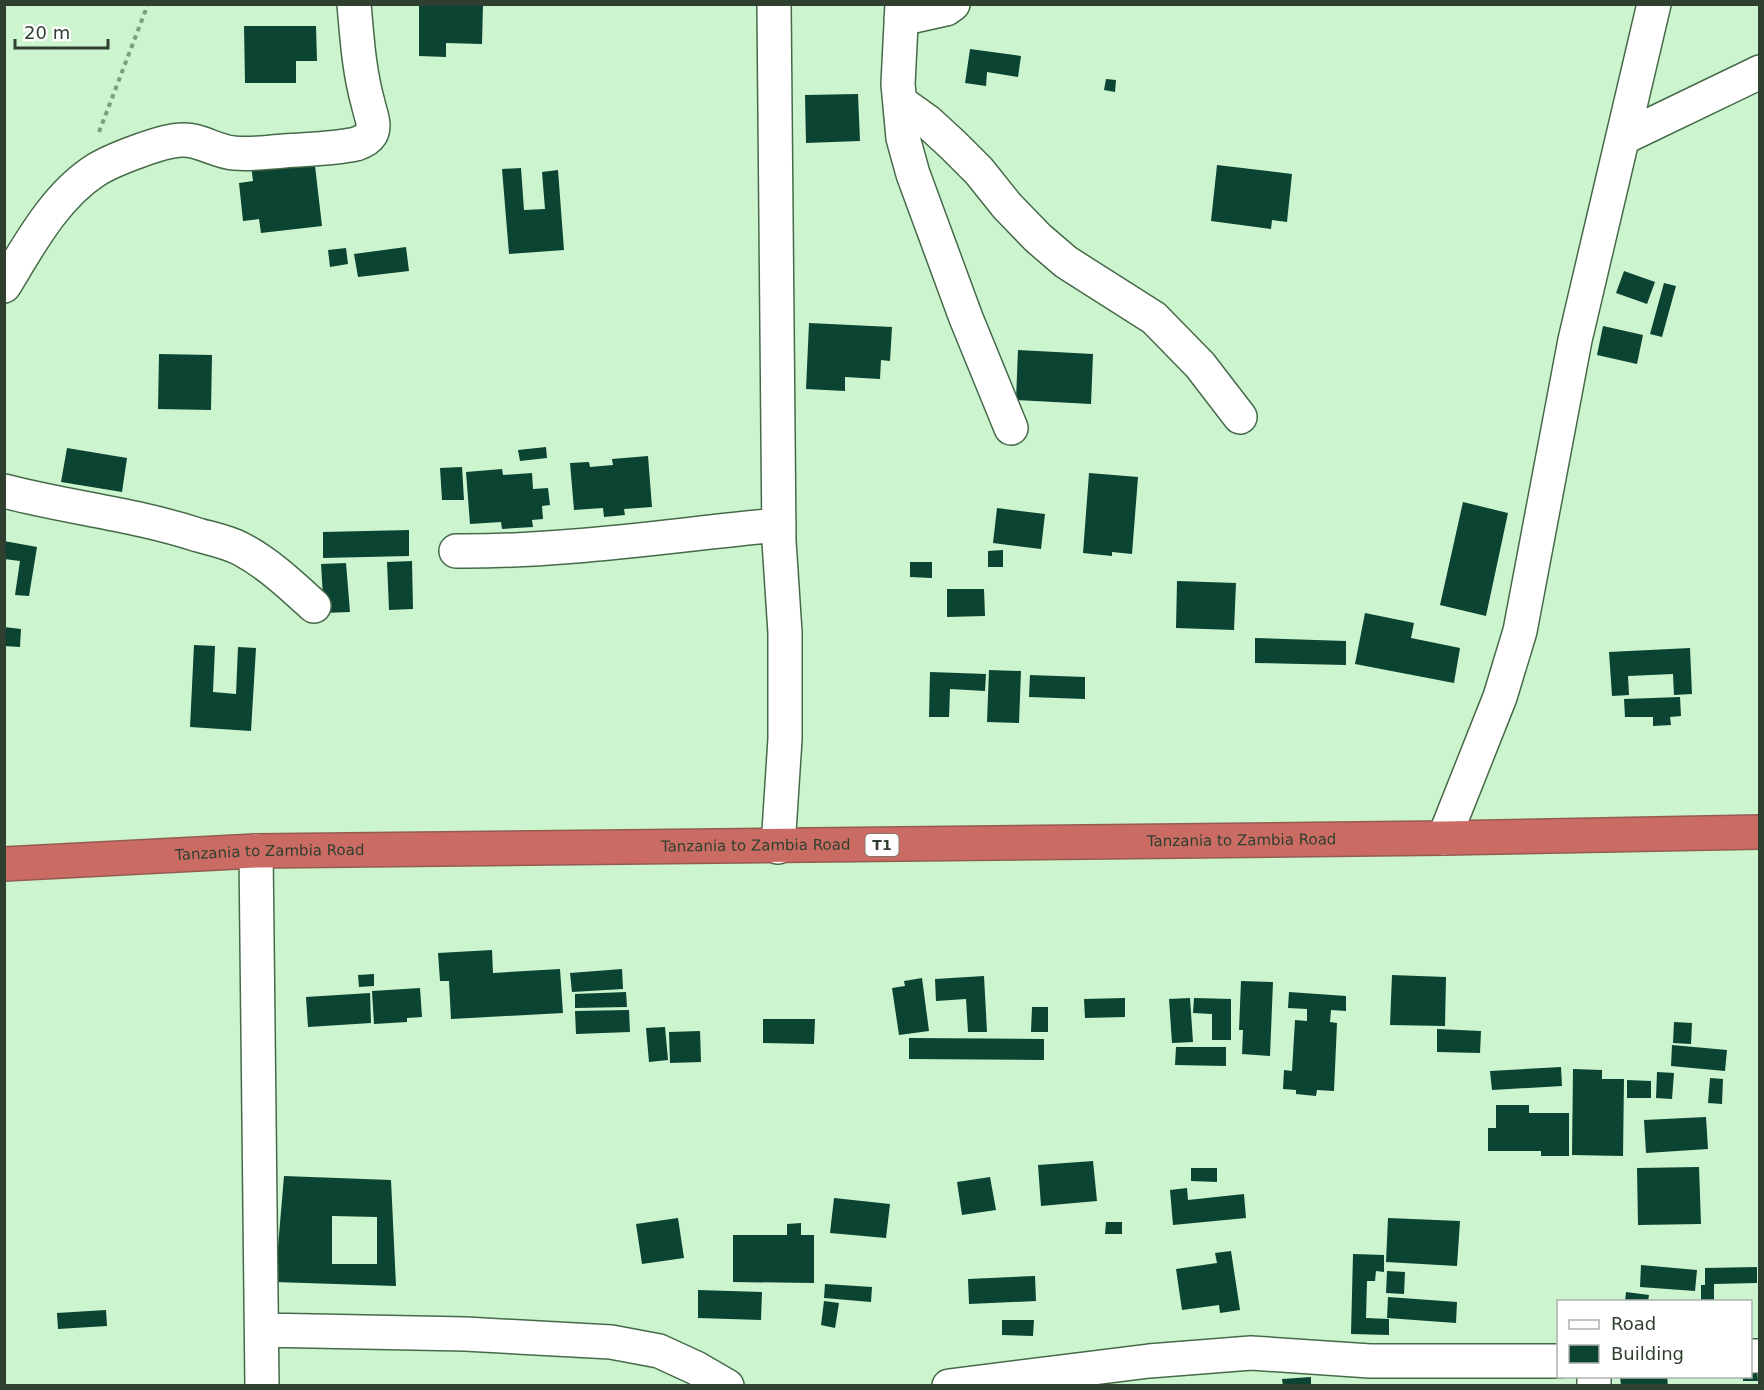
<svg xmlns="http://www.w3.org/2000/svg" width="1764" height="1390" viewBox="0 0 1764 1390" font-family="'DejaVu Sans',sans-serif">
  <rect width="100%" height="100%" fill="#ccf4cf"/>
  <path fill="#0b4432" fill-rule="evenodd" d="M 419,4 L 483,4 L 482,44 L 446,43 L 446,57 L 419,56 Z
    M 244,26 L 316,26 L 317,61 L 296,61 L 296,83 L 245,83 Z
    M 970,49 L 1021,56 L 1018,77 L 987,72 L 986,86 L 965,83 Z
    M 1106,79 L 1116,80 L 1115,92 L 1104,90 Z
    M 858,94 L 860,141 L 806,143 L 805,95 Z
    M 314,157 L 322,226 L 261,233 L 259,219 L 243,221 L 239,183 L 253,181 L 251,165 Z
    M 1217,165 L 1292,174 L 1287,222 L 1272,220 L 1271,229 L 1211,221 Z
    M 521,168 L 524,210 L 545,209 L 542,172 L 558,170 L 564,250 L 509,254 L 502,169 Z
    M 406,247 L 409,271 L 358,277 L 354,254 Z
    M 346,248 L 348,264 L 330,267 L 328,250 Z
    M 1624,271 L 1655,282 L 1647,304 L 1616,293 Z
    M 1664,283 L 1676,286 L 1662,337 L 1650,334 Z
    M 809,323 L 892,327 L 890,361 L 881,360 L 880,379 L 845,377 L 845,391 L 806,389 Z
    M 1603,326 L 1643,335 L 1637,364 L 1597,355 Z
    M 1018,350 L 1093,354 L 1091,404 L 1016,400 Z
    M 159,354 L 212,355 L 211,410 L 158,409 Z
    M 546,447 L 547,458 L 520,461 L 518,450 Z
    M 67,448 L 127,458 L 122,492 L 61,482 Z
    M 648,456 L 652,507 L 624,509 L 625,515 L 604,517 L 603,508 L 574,510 L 570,463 L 589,462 L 590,467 L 613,465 L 612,459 Z
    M 462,467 L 464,500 L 442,500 L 440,468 Z
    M 502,469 L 503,475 L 532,473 L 533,489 L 548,488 L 550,505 L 542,506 L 543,519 L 532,520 L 533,527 L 502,529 L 501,522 L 470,524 L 466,472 Z
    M 1089,473 L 1138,477 L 1132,554 L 1112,552 L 1112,556 L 1083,553 Z
    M 1463,502 L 1508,513 L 1486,616 L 1440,605 Z
    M 997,508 L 1045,514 L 1041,549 L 993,543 Z
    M 409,530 L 409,556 L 323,558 L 323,532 Z
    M 4,541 L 37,547 L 29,596 L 15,595 L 20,561 L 4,559 Z
    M 1003,550 L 1003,567 L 988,567 L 988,551 Z
    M 412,561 L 413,609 L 389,610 L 387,562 Z
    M 910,562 L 932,562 L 932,578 L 910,577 Z
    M 346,563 L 350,612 L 324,613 L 321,564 Z
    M 1177,581 L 1236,583 L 1234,630 L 1176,628 Z
    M 947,589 L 984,589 L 985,616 L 947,617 Z
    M 1365,613 L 1414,623 L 1411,638 L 1460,648 L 1454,683 L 1355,664 Z
    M 4,627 L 21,629 L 20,647 L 4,646 Z
    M 1255,638 L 1346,641 L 1346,665 L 1255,663 Z
    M 194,645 L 215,646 L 213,692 L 236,694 L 238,647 L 256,648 L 251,731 L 190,727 Z
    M 1690,648 L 1692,694 L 1674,695 L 1673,674 L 1628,676 L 1629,695 L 1612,696 L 1609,652 Z
    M 989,670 L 1021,671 L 1019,723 L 987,722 Z
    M 930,672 L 986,674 L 985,691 L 950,689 L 949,717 L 929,717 Z
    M 1030,675 L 1085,677 L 1085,699 L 1029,697 Z
    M 1680,697 L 1681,716 L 1670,717 L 1671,725 L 1653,726 L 1653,717 L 1625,717 L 1624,699 Z
    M 492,950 L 493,973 L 560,969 L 563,1013 L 451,1019 L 449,981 L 440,981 L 438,953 Z
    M 622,969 L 623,989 L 572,992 L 570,973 Z
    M 374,974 L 374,986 L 359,987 L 358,975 Z
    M 1392,975 L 1446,977 L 1445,1026 L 1390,1025 Z
    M 984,976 L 987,1032 L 968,1032 L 966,999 L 936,1001 L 935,979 Z
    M 922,978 L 929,1031 L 899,1035 L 892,988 L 905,986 L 904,981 Z
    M 1241,981 L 1273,982 L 1270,1056 L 1242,1054 L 1243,1030 L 1239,1030 Z
    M 420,988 L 422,1017 L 407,1018 L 407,1022 L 374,1024 L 372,991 Z
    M 626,992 L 627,1007 L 575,1008 L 575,994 Z
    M 1289,992 L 1346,996 L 1346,1011 L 1331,1010 L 1330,1022 L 1337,1023 L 1334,1091 L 1317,1090 L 1316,1096 L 1296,1094 L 1296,1090 L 1283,1089 L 1284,1070 L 1292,1071 L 1295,1020 L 1307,1021 L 1307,1009 L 1288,1008 Z
    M 370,993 L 371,1023 L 308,1027 L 306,997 Z
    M 1125,998 L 1125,1017 L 1085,1018 L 1084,999 Z
    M 1190,998 L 1193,1042 L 1172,1043 L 1169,999 Z
    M 1194,998 L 1231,999 L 1231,1040 L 1212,1040 L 1212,1014 L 1193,1013 Z
    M 1032,1007 L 1048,1007 L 1048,1032 L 1031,1032 Z
    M 629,1010 L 630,1032 L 576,1034 L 575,1011 Z
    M 763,1019 L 815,1019 L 814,1044 L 763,1043 Z
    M 1674,1022 L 1692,1023 L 1691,1044 L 1673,1043 Z
    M 665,1027 L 668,1060 L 649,1062 L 646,1028 Z
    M 1437,1029 L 1481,1031 L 1480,1053 L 1437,1052 Z
    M 700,1031 L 701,1062 L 670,1063 L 669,1032 Z
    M 909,1038 L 1044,1039 L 1044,1060 L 909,1059 Z
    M 1672,1045 L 1727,1050 L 1725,1071 L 1671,1066 Z
    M 1176,1047 L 1226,1047 L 1226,1066 L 1175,1065 Z
    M 1561,1067 L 1562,1086 L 1492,1090 L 1490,1071 Z
    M 1573,1069 L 1602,1070 L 1602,1079 L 1624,1079 L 1623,1156 L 1572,1155 Z
    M 1657,1072 L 1674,1073 L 1672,1099 L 1656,1098 Z
    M 1710,1078 L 1723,1079 L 1722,1104 L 1708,1103 Z
    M 1627,1080 L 1651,1081 L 1651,1098 L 1627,1098 Z
    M 1496,1105 L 1529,1105 L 1529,1113 L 1569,1113 L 1569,1156 L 1541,1156 L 1541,1151 L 1488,1151 L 1488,1128 L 1496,1128 Z
    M 1706,1117 L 1708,1149 L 1646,1153 L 1644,1120 Z
    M 1093,1161 L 1097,1201 L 1041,1206 L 1038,1165 Z
    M 1699,1167 L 1701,1224 L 1638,1225 L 1637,1168 Z
    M 1191,1168 L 1217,1168 L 1217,1182 L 1191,1181 Z
    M 284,1176 L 391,1180 L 396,1286 L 275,1282 ZM 332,1216 L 377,1217 L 377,1264 L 332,1264 Z
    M 990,1177 L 996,1210 L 962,1215 L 957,1182 Z
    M 1187,1188 L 1188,1200 L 1244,1194 L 1246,1218 L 1173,1225 L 1170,1190 Z
    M 834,1198 L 890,1204 L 886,1238 L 830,1233 Z
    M 678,1218 L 684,1258 L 642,1264 L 636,1224 Z
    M 1388,1218 L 1460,1221 L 1457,1266 L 1386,1262 Z
    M 1106,1222 L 1122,1222 L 1122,1234 L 1105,1234 Z
    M 801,1223 L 801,1235 L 814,1235 L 814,1283 L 733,1282 L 733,1235 L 787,1235 L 787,1224 Z
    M 1231,1251 L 1240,1310 L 1220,1313 L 1219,1305 L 1182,1310 L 1176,1269 L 1217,1263 L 1215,1253 Z
    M 1353,1254 L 1384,1255 L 1384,1272 L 1376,1271 L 1375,1281 L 1367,1281 L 1366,1318 L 1389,1319 L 1389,1335 L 1351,1334 Z
    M 1641,1265 L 1697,1270 L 1695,1291 L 1640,1287 Z
    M 1757,1267 L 1757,1283 L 1714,1284 L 1714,1302 L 1701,1302 L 1701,1285 L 1705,1285 L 1705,1268 Z
    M 1387,1271 L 1405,1272 L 1404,1294 L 1386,1293 Z
    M 1035,1276 L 1036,1301 L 969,1304 L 968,1279 Z
    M 825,1284 L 872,1287 L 871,1302 L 824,1298 Z
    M 698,1290 L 762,1292 L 761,1320 L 698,1318 Z
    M 1626,1292 L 1649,1295 L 1648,1302 L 1625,1302 Z
    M 1388,1297 L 1457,1302 L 1456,1323 L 1387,1318 Z
    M 824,1301 L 839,1303 L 835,1328 L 821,1325 Z
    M 106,1310 L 107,1326 L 58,1329 L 57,1313 Z
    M 1002,1320 L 1034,1320 L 1033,1336 L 1002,1335 Z
    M 1750,1367 L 1757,1367 L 1758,1381 L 1743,1381 L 1743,1376 L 1750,1376 Z
    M 1620,1376 L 1667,1376 L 1668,1386 L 1621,1386 Z
    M 1311,1377 L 1311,1386 L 1283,1386 L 1282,1379 Z"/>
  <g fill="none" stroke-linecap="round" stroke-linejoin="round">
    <g stroke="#466a49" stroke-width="36">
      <path id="street" d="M 774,4 L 779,541 L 785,633 L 785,739 L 778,847
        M 902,4 L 898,84 L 903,138 L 913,174 L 966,318 L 1011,428
        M 901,19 L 946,9 L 953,4
        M 900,102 L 928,122 L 953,145 L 979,171 L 1007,206 L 1038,238 L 1066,262 L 1154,318 L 1200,365 L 1240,417
        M 1623,138 L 1760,72
        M 4,286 C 29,245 55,196 96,170 C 112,160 163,140 182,140 C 200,139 216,152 234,153 C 250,155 268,152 284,151 C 308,149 333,149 356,144 C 362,142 368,139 371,134 C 376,125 370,113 368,103 C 359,71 357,38 354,4
        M 4,491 C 69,508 134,514 198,535 C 212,539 228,542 241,549 C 269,564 291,585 314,606
        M 456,551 C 564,552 671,535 779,525
        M 1444,838 L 1500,697 L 1520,631 L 1575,340 L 1654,4
        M 256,851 L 262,1386
        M 262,1330 L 465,1334 L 611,1342 L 659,1351 L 696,1368 L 727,1386
        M 1750,1356 L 1760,1356
        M 949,1386 L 1149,1361 L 1251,1353 L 1370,1361 L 1558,1361
        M 1594,1386 L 1594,1376"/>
    </g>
    <g stroke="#945c51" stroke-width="36">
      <g id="highway">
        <path id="s1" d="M 4,864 L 256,851 L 1444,838 L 1760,832"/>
      </g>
    </g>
    <path stroke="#7f9b81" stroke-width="4" stroke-dasharray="4.5 4.5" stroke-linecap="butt" d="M 99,132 L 148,4"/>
    <use href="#street" stroke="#fff" stroke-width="33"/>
    <use href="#highway" stroke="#ca6c63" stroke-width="33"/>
  </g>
  <g text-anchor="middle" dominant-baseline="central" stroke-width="6" stroke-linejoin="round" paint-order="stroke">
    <rect fill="#fff" stroke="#6d796e" stroke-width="1.5" x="865.5" y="834" width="33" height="22" rx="4.5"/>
    <g font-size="14" font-weight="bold" fill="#2f3f30">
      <text x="882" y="845">T1</text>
    </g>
    <g font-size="15" fill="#2f3f30" stroke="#fff">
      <text stroke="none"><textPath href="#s1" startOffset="1238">Tanzania to Zambia Road</textPath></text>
      <text stroke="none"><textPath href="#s1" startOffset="752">Tanzania to Zambia Road</textPath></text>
      <text stroke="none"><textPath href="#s1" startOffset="266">Tanzania to Zambia Road</textPath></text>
    </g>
  </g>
  <rect width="1764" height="1390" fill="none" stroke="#2f3f30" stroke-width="12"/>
  <rect x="1557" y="1300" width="195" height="78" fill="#ffffff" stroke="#acb2ac" stroke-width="1.5"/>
  <rect x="1569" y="1320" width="30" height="9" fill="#ffffff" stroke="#acb2ac" stroke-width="1.5"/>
  <text x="1611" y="1330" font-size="18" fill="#2f3f30">Road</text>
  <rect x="1569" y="1345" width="30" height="18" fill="#0b4432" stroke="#acb2ac" stroke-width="1.5"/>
  <text x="1611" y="1360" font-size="18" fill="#2f3f30">Building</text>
  <path d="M15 39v9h93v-9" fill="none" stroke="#2f3f30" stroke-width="3"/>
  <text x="24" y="39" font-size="18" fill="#2f3f30" stroke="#ffffff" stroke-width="4.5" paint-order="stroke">20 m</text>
</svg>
